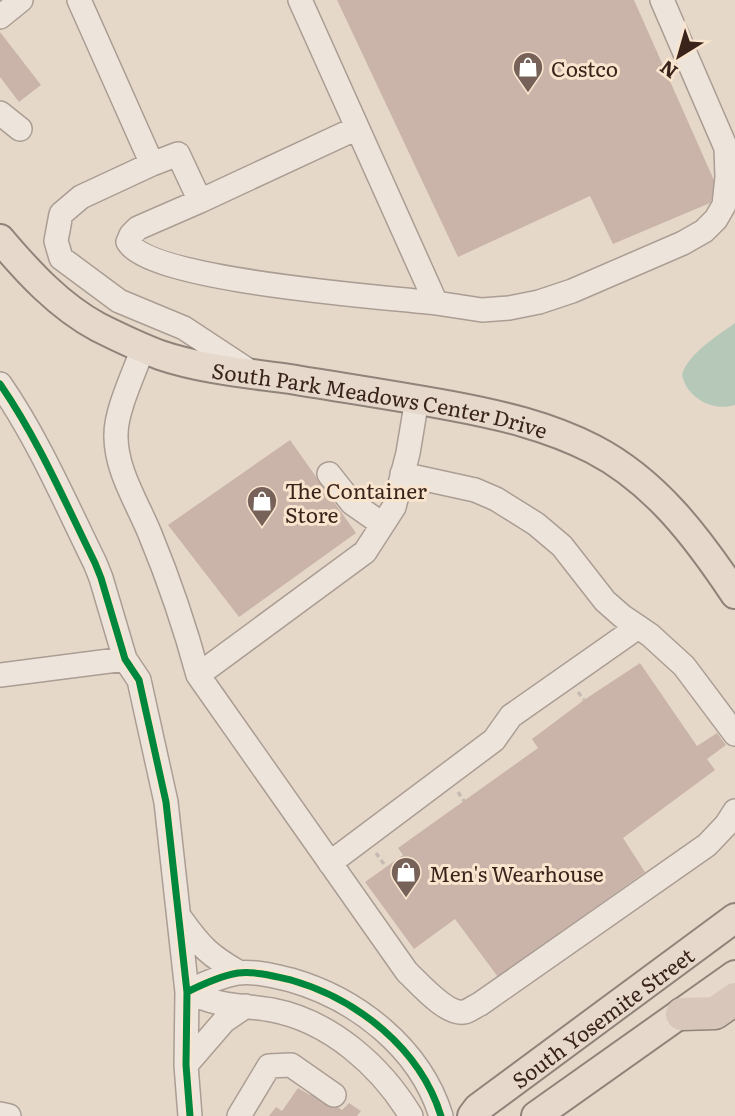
<svg xmlns="http://www.w3.org/2000/svg" width="735" height="1116" viewBox="0 0 735 1116" font-family="Literata,serif">
  <rect width="100%" height="100%" fill="#e6d8c9"/>
  <path fill="#b6c9b9" d="M 735,323 L 735,405 C 713,412 686,398 682,374 C 690,352 716,337 735,323 Z"/>
  <path fill="#cab4aa" d="M 337,0 L 634,0 L 717,187 L 710,203 L 613,244 L 590,196 L 458,257 Z
    M 0,32 L 41,85 L 19,102 L 0,77 Z
    M 290,440 L 356,533 L 239,617 L 168,525 Z
    M 640,663 L 697,746 L 717,733 L 726,745 L 707,759 L 715,770 L 623,838 L 645,872 L 498,977 L 455,919 L 414,949 L 365,882 L 403,855 L 398,848 L 538,748 L 532,739 L 584,700 Z
    M 298,1088 L 310,1095 L 314,1089 L 342,1110 L 349,1103 L 361,1111 L 357,1116 L 269,1116 L 276,1107 L 282,1111 Z"/>
  <g fill="none" stroke-linecap="round" stroke-linejoin="round">
    <g stroke="#ab9d93" stroke-width="26">
      <path id="minor" d="M 79,0 L 152,164
        M 300,0 L 436,303 L 482,310 L 509,308 L 539,302 L 572,291 L 683,243 L 704,231 L 716,219 L 724,205 L 727,177 L 726,148 L 662,0
        M 0,17 L 21,0
        M 0,113 L 20,129
        M 200,201 L 357,128
        M 143,348 C 135,371 116,410 116,434 C 115,469 137,502 150,534 C 169,580 185,627 198,675 L 407,972 C 419,983 446,1015 464,1012 C 469,1011 475,1006 480,1004 L 707,845 L 726,825 L 735,811
        M 252,373 L 184,328 L 119,301 L 61,258 L 56,241 L 61,214 L 81,197 L 152,164 L 178,154 L 200,201 L 138,228 L 131,235 L 128,242 C 151,281 385,297 436,303
        M 0,384 C 38,439 65,502 95,563 L 101,578 L 125,659 L 139,680 L 166,802 L 187,992 L 186,1065 L 190,1116
        M 329,474 L 352,503 L 382,524
        M 402,474 L 475,490 L 496,499 L 536,524 L 562,546 L 605,601 L 622,616 L 650,635 L 684,666 L 735,734
        M 0,675 L 125,659
        M 198,675 L 365,552 L 394,507 L 408,453 L 417,399
        M 330,863 L 494,740 L 511,716 L 638,627
        M 181,919 C 201,947 210,956 240,973
        M 187,992 C 203,984 220,976 238,973 C 255,971 274,976 291,980 C 357,999 420,1048 441,1116
        M 187,992 C 195,995 204,999 212,1001 C 232,1007 252,1006 272,1010 C 330,1021 381,1066 411,1116
        M 186,1065 L 224,1021 L 246,1006
        M 0,1114 L 9,1116
        M 239,1116 L 269,1066 L 291,1065 L 334,1095"/>
    </g>
    <g stroke="#90837a" stroke-width="32">
      <g id="major">
        <path id="s1" d="M 0,239 C 28,272 59,306 98,327 C 118,337 139,347 160,355 C 201,369 247,373 290,379 C 344,388 398,396 452,406 C 500,415 548,426 593,449 C 655,481 697,537 735,594"/>
        <path id="s2" d="M 472,1116 L 478,1108 L 735,918"/>
        <path d="M 536,1116 L 735,975"/>
      </g>
    </g>
    <g stroke="#90837a" stroke-width="35">
      <path id="highway" d="M 682,1014 L 715,1013 L 735,999"/>
    </g>
    <path stroke="#c5bbb3" stroke-width="3.5" stroke-dasharray="5 3.5" stroke-linecap="butt" d="M 578,692 L 584,700
      M 458,792 L 464,801
      M 376,853 L 386,867"/>
    <use href="#minor" stroke="#ede5dc" stroke-width="23"/>
    <use href="#major" stroke="#e6d9cc" stroke-width="28"/>
    <use href="#highway" stroke="#d9c6ba" stroke-width="32"/>
    <g stroke="#f9e4ce" stroke-width="11">
      <path id="cycleway" d="M 0,384 C 38,439 65,502 95,563 L 101,578 L 125,659 L 139,680 L 166,802 L 187,992 L 186,1065 L 190,1116
        M 187,992 C 203,984 220,976 238,973 C 255,971 274,976 291,980 C 357,999 420,1048 441,1116"/>
    </g>
    <use href="#cycleway" stroke="#00873e" stroke-width="7"/>
  </g>
  <defs>
    <g id="shop-pin" transform="scale(1.575)"><path d="M0 17L-7.5 6A9.5 9.5 0 1 1 7.5 6Z" fill="#766258" stroke="#f9e4ce"/><path d="M-5-2.5h2.3a2.7 3.5 0 0 1 5.4 0H5L5.5 6h-11ZM-1.5-2.5h3a1.5 2.3 0 0 0-3 0Z" fill="#fff"/></g>
  </defs>
  <g fill-rule="evenodd">
    <use href="#shop-pin" x="528" y="67"/>
    <use href="#shop-pin" x="262" y="501"/>
    <use href="#shop-pin" x="406" y="872"/>
  </g>
  <g text-anchor="middle" dominant-baseline="central" stroke-width="6" stroke-linejoin="round" paint-order="stroke">
    <g font-size="21" fill="#3a231b" stroke="#f9e4ce" text-anchor="start">
      <text x="551" y="67">Costco</text>
      <text x="285" y="489">The Container<tspan x="285" dy="24">Store</tspan></text>
      <text x="429" y="872">Men's Wearhouse</text>
    </g>
    <g font-size="21" fill="#3a231b" stroke="#f9e4ce">
      <text stroke="none"><textPath href="#s1" startOffset="425">South Park Meadows Center Drive</textPath></text>
      <text stroke="none"><textPath href="#s2" startOffset="164">South Yosemite Street</textPath></text>
    </g>
  </g>
  <g transform="translate(679 56) rotate(217)" stroke="#f9e4ce" stroke-width="5" paint-order="stroke">
  <path d="M0-5L12 26L0 18L-12 26Z" fill="#3a231b"/>
  <text y="-10" font-size="19" font-weight="bold" text-anchor="middle" fill="#3a231b">N</text>
  </g>
</svg>
